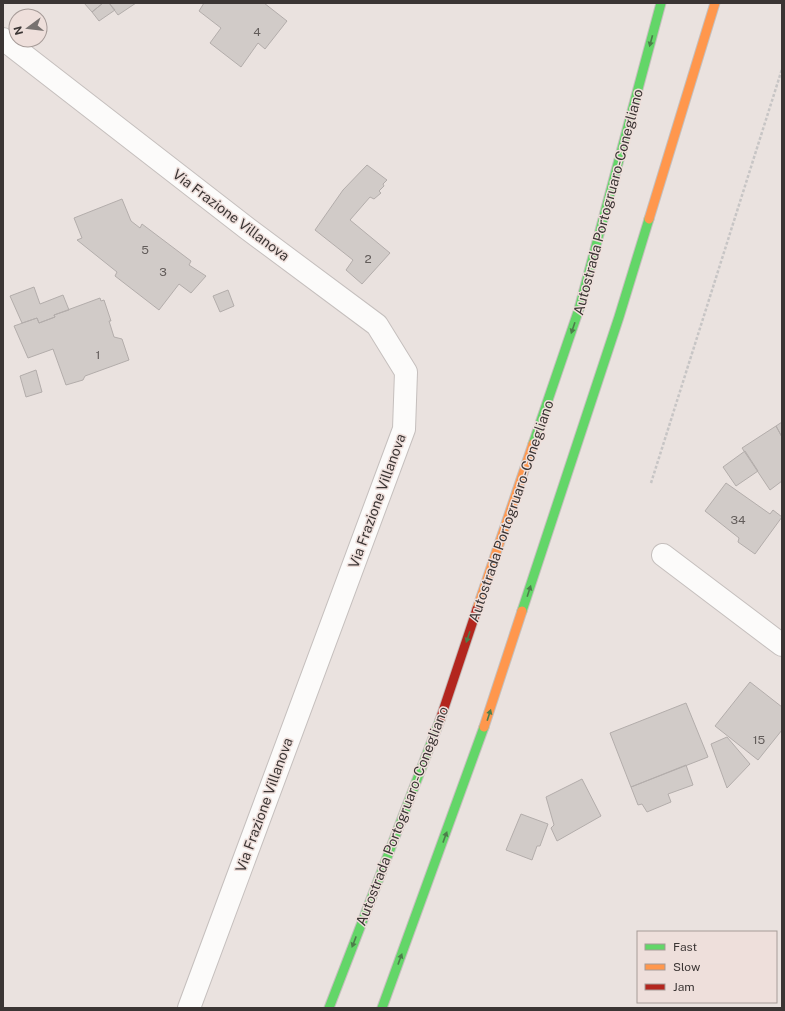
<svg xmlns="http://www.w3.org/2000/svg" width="785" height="1011" viewBox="0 0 785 1011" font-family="'Public Sans',sans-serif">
  <rect width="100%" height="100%" fill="#eae2df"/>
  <path fill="#d1cbc8" stroke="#b3adab" d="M 84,3 L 103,3 L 92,12 Z
    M 103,3 L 109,3 L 115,10 L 99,21 L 92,12 Z
    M 109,3 L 136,3 L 118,15 Z
    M 204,3 L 264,3 L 287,21 L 265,49 L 258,43 L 241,67 L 210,43 L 221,28 L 199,11 Z
    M 367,165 L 387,180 L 383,184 L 384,186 L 379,191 L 381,193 L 374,199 L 370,197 L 350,220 L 390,253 L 362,284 L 346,270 L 353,260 L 315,230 L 343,190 Z
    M 122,199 L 131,221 L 140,228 L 142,224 L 191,261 L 189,265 L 206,276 L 191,293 L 179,284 L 159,310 L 115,276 L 117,272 L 77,240 L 82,238 L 74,218 Z
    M 34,287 L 40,304 L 63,295 L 69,310 L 54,315 L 55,317 L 39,323 L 37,318 L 22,323 L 10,296 Z
    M 228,290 L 234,306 L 220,312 L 213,296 Z
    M 100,298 L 101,301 L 104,300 L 111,321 L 109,321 L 114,337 L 122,339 L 129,360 L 85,376 L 83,380 L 66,385 L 53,349 L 28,358 L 14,326 L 37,318 L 39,323 L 55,317 L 54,315 Z
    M 36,370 L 42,392 L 26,397 L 20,376 Z
    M 782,422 L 782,437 L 776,426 Z
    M 776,426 L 782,437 L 782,481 L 770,490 L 742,448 Z
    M 745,451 L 758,471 L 736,486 L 723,467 Z
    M 726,483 L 770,514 L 773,510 L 782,517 L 755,554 L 738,542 L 739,538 L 705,511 Z
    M 750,682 L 782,707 L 782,730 L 758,760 L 715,726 Z
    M 686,703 L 708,757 L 631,787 L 610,733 Z
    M 727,737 L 750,764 L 727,788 L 711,744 Z
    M 686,765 L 693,785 L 668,794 L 671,802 L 647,812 L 642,804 L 638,805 L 631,787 Z
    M 582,779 L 601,816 L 557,841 L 551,828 L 554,825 L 546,797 Z
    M 521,814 L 548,824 L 540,846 L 537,846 L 532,860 L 506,850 Z"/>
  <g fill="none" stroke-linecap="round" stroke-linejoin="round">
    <g stroke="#c5bfbd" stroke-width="24">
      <path id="street" d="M 3,39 L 248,229 L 377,325 L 406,372 L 404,429 L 189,1008
        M 663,555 L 782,645"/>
    </g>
    <g stroke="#c5bfbd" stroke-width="11">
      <path id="fast" d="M 533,444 L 579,309 L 661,3
        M 522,611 L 619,317 L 649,219
        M 329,1008 L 440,720
        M 382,1008 L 484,727"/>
    </g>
    <g stroke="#c5bfbd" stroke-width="11">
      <path id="slow" d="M 649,219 L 715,3
        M 477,609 L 533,444
        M 484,727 L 522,611"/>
    </g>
    <g stroke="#c5bfbd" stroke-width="11">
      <path id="jam" d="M 440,720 L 477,609"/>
    </g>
    <path stroke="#c7c5c5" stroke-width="2.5" stroke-dasharray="3 2" stroke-linecap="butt" d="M 651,483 L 782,69"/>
    <use href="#street" stroke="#fcfbfa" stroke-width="22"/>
    <use href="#fast" stroke="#63d668" stroke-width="9"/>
    <use href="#slow" stroke="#ff974d" stroke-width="9"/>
    <use href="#jam" stroke="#b3261e" stroke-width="9"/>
  </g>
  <defs><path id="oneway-solid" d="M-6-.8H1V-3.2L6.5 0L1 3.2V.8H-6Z"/></defs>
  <g fill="#4d7d4b">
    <use href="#oneway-solid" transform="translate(651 41) rotate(105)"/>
    <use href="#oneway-solid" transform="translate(573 328) rotate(109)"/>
    <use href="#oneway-solid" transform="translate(529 591) rotate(-72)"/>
    <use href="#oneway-solid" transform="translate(468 637) rotate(109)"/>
    <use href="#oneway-solid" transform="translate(489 715) rotate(-72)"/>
    <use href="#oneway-solid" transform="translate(445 837) rotate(-70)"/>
    <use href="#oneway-solid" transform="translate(354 942) rotate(111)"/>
    <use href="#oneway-solid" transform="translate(400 959) rotate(-70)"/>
  </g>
  <g text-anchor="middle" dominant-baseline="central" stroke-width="3" stroke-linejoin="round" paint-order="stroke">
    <g font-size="12" fill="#625c5a">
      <text x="257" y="32">4</text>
      <text x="145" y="250">5</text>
      <text x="368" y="259">2</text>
      <text x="163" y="272">3</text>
      <text x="98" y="355">1</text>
      <text x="738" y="520">34</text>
      <text x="759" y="740">15</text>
    </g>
    <g font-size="14" fill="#3b3534" stroke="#eedfdb">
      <text transform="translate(608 202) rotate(-75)">Autostrada Portogruaro-Conegliano</text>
      <text transform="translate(231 215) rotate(37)">Via Frazione Villanova</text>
      <text transform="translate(377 501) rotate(-70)">Via Frazione Villanova</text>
      <text transform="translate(511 511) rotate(-71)">Autostrada Portogruaro-Conegliano</text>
      <text transform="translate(264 805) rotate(-70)">Via Frazione Villanova</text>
      <text transform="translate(402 816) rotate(-69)">Autostrada Portogruaro-Conegliano</text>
    </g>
  </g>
  <rect width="785" height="1011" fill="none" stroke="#3b3534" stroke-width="8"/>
  <rect x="637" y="931" width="140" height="72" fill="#eedfdb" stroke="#a69b98"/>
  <rect x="645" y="944" width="20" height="6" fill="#63d668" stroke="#a69b98"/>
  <text x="673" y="951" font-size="12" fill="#3b3534">Fast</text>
  <rect x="645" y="964" width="20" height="6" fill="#ff974d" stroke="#a69b98"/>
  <text x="673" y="971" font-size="12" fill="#3b3534">Slow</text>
  <rect x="645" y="984" width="20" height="6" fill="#b3261e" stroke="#a69b98"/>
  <text x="673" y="991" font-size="12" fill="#3b3534">Jam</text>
  <g transform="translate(28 28) rotate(255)"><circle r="19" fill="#eedfdb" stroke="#a69b98"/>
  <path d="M0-3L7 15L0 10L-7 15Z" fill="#787270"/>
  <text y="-6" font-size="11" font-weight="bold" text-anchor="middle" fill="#3b3534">N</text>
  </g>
</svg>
